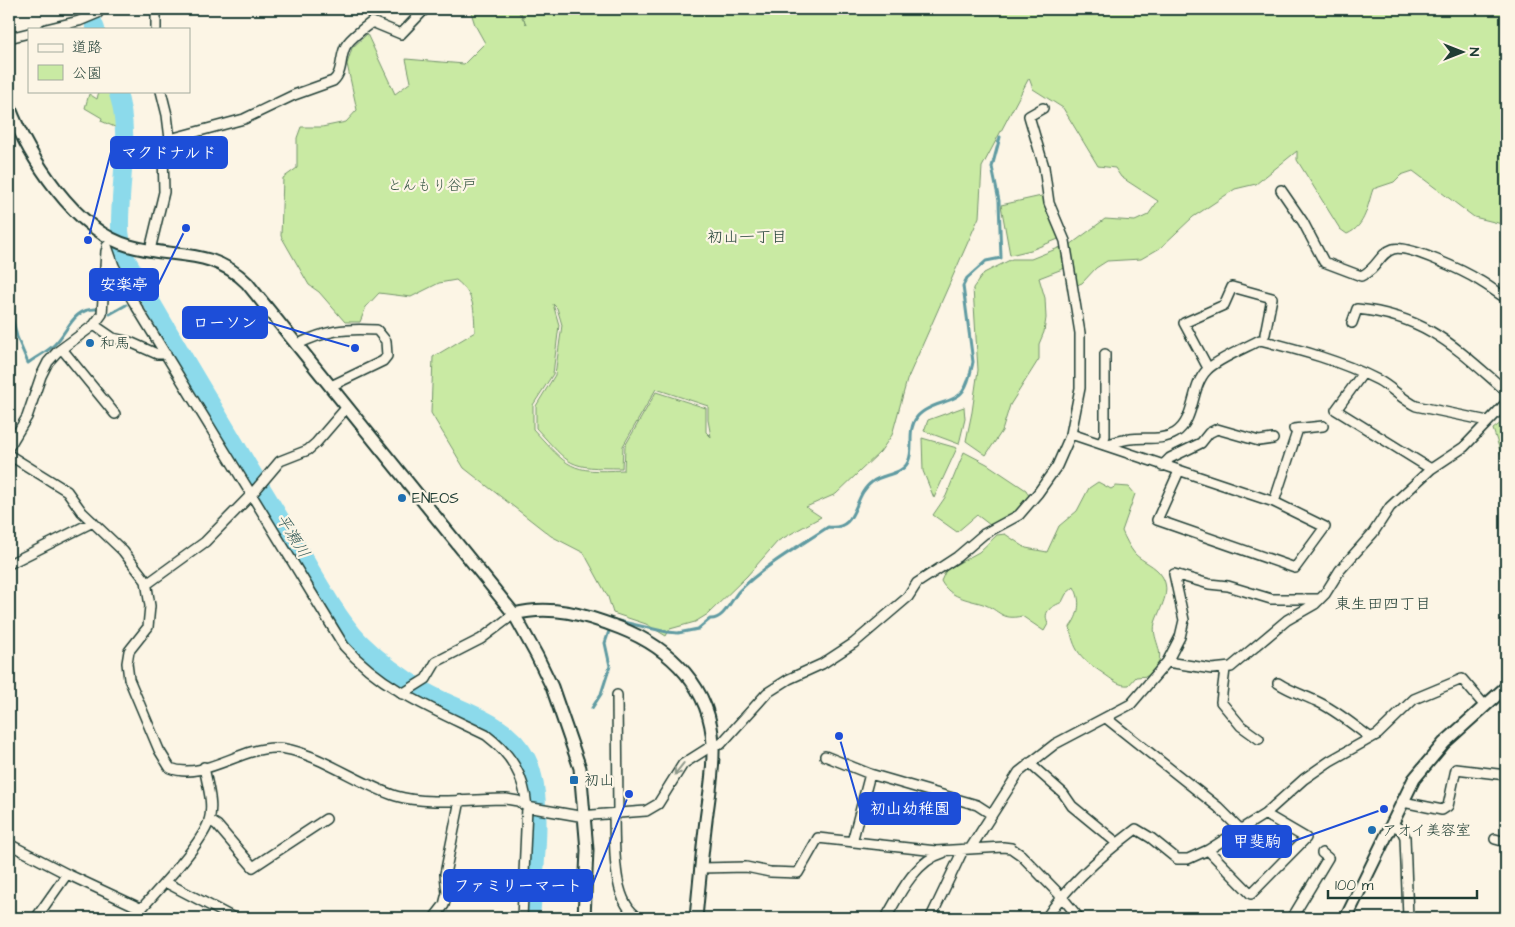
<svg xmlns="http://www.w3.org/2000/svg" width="1515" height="927" viewBox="0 0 1515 927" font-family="'Architects Daughter','Klee One',sans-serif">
  <rect width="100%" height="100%" fill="#fcf5e5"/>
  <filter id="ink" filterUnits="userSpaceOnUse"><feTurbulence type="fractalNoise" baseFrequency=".02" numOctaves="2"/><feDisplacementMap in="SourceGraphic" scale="10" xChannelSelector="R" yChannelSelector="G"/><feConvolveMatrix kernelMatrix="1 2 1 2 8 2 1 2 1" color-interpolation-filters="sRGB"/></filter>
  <g filter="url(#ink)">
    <path fill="#c9eaa3" stroke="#74946c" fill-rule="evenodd" d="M 470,9 L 517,9 L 526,24 L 519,9 L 1506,9 L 1506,225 L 1474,217 L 1413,171 L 1401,175 L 1394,182 L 1373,189 C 1367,206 1366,226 1347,234 L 1340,229 L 1297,160 L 1297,151 L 1256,184 L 1235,189 L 1193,217 L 1160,248 L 1141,259 L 1107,261 L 1096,268 L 1082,283 L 1077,285 L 1070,245 L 1105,219 L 1135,221 L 1148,215 L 1158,201 L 1121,177 L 1115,168 L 1098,166 L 1063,108 L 1033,89 L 1029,78 L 982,167 L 979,217 L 907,380 L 892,435 L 880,452 L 836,494 L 806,507 L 821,517 L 778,541 L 747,576 L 708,614 L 695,622 L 670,629 L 666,636 L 646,624 L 613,613 L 608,597 L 584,553 L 551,536 L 464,468 L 431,413 L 433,357 L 475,332 C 474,309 475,295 456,280 L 439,283 L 411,297 L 379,293 L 366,307 L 360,322 L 345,322 L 319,292 L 309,285 L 281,236 L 283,178 L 297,168 L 297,138 L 301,127 L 322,127 L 346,122 L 357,110 L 347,64 L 352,48 L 367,34 L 395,94 L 411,82 L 406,59 L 464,64 L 485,43 L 475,25 ZM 553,304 L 557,308 L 562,325 L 555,375 L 536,406 L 536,428 C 572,467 567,468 622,468 L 623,446 L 656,389 L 708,406 L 708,420 L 711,437 L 706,432 L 706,408 L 656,392 L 625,446 L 624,470 C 569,473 569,468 533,429 L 533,405 L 553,374 L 559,325 Z
      M 99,91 L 109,91 L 117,114 L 117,128 L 101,121 L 102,118 L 85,108 L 89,94 L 97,99 Z
      M 1046,195 L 1061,238 L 1031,250 L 1010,255 L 1001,205 Z
      M 1061,247 L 1065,268 L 1039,278 L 1045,298 L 1046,318 L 1044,332 L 1039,344 L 1039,359 L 1010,405 L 1002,431 L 986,455 L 966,441 L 972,412 L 978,370 L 973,288 L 984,273 L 1012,259 L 1031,259 Z
      M 964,407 L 965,419 L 959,444 L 924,431 L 928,420 Z
      M 1506,419 L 1506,469 L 1493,429 Z
      M 922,438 L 957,448 L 934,498 L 923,471 Z
      M 964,452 L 987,464 L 1026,490 L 1029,496 L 1015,514 L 990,525 L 977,515 L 957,532 L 933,515 L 946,496 Z
      M 1098,482 L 1111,489 L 1116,486 L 1129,487 L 1135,494 L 1122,531 C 1125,538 1130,548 1135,554 C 1143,562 1155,565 1162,576 C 1172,592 1160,607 1155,623 C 1150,642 1172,655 1149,676 L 1136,677 L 1129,685 C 1120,686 1114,681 1107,676 C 1085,661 1074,655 1070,627 C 1079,615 1082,601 1074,587 L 1066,594 L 1062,602 C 1052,607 1042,610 1048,624 L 1044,631 L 1022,616 C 1001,621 1000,610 983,604 C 967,599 950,598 941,581 L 946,570 L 979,552 L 997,535 L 1005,534 L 1026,548 L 1047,552 L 1059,526 L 1077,511 L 1089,488 Z"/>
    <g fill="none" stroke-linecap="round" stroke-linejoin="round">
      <path stroke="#609ba2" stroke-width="3" d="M 139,295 L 144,290
        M 9,304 L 17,337 L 28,363 C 36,357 47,352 54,345 C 69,331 72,308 97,309
        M 110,314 L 126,305
        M 613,622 L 614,620 L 667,632 L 678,633 L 698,629 L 710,619 C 724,620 731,600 739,591 C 765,565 798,547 828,527 C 859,531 852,496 872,482 C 882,474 902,475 908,462 C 915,448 906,431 917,417 C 928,403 955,403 963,391 C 969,383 971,371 973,362 L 963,286 L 967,278 L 986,261 L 1001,258 L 999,201 L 992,167 L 1000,137
        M 592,708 L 601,694 L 610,666 L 605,643 L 610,628"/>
      <path stroke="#8cdaeb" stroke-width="18" d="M 88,9 L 96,29
        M 117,91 C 132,132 119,186 120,228 C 120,237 123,246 124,255 C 177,347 231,438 286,528 C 307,562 334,615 360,642 C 380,662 402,678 426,692 C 461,712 506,720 527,759 C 546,796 534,876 531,918"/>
      <g stroke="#1f3d34" stroke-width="12">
        <path id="street" d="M 46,29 L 79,21 L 98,13
          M 156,29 L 156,9
          M 9,38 L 29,33
          M 161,91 L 167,115 L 170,139
          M 1281,190 L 1303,222 L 1324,262 L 1361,276 C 1378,269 1378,254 1393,249 C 1407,244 1466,272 1480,281 C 1489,286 1497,293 1506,298
          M 107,246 L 114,266 L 133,301 L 344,646 C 383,690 435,710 486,735 C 511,754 524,775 527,807 L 522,918
          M 150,250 L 164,192 L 163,153 L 170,139 L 244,119 L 294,95 L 333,81 C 344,72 339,54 347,44 C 354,35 364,28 372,22 L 401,34 L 425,9
          M 1352,323 L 1357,309 C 1427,316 1456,348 1506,391
          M 94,325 L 113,338 L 130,342 L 157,354 L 166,354
          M 296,345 C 327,330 344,328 377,330 L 386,341 L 387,356 L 383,361 L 331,386
          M 62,349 L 115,414
          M 1208,368 L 1184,323 L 1224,305 L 1232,287 L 1272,298 L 1265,334
          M 1363,373 L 1336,410 L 1431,469
          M 1294,429 L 1323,426
          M 1071,434 L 1274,502 L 1325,527 L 1295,568 L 1157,520 L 1179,471
          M 1101,444 L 1105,436 L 1105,354
          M 1104,445 C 1112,443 1121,440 1130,439 C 1144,437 1162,441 1175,433 C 1196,420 1190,387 1207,370 C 1216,360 1247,347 1260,340 C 1300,350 1341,361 1378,380 C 1391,387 1402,399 1416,406 L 1488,421
          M 9,447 L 27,417 L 41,376 L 48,362 L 57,352 L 94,325 L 102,314 L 106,251
          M 9,455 L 67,491 L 82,512 L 123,551 L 146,581 L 150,606 L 148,627 L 129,651 L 127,663 L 129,679 L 159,750 L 170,768 C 203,781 241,747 276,748 C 310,748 360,785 396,796 C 425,805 474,799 506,799 L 518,801 L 527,807 L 579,816 L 646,811 L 658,804 L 683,764 L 713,745 L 721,744 L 767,693 L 789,679 L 822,664 L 854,643 L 908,597 L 917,583 L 957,557 L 984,534 L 1019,515 L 1038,493 L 1057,466 L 1071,434 L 1080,388 L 1080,333 L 1065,241 L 1049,203 L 1044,167 L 1029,116 L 1043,108
          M 1162,466 L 1170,458 L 1201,443 L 1209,433 L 1217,429 L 1259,441 L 1273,439
          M 1274,502 L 1298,429
          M 9,564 L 93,522
          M 147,584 L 205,542 L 252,494 L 280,461 L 308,450 L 316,443 L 347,407
          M 1167,662 L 1212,669 L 1231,667 L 1287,620 L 1315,604 L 1325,594 L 1340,570 L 1373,533 L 1390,507 L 1431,469 L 1464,447 L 1506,403
          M 1225,669 L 1221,702 L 1241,726 L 1259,739
          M 1278,683 C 1290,691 1303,695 1316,701 C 1336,710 1353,725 1371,738
          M 402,694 L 426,679 L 436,662 L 481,639 L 514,614
          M 617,695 L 618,814
          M 1106,718 L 1218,807 L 1239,828
          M 825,756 L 870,774 L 977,805 L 991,814
          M 1029,763 L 1063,793 L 1072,806 L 1117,843
          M 1403,802 L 1442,810 L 1448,806 L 1456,769 L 1506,775
          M 614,815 C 615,843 611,904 640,918
          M 209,820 L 217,825 L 253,867 L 326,819
          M 1393,824 L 1402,831 L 1405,837 L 1408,918
          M 1495,839 L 1506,842
          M 852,842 L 870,774
          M 9,844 L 67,874 L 142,909
          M 970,849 L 1019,772 L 1055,744 L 1131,704 L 1167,662 L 1180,637 L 1184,620 L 1174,574 L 1209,584 L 1228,586 L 1271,599 L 1320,599
          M 1208,850 L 1251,894 L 1306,838 L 1265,814
          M 701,868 L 746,867 L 770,872 L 798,873 L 818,838 L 936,851 L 1003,847 L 1011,848 L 1021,855 L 1061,896 L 1079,918
          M 165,882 L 234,918
          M 36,918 L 67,874
          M 133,918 C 152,896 201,846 209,821 C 214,803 207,784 204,767
          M 434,918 L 444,905 L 447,893 L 445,874 L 460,800
          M 886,918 C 899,895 915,861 943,853
          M 933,918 L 932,915 L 963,850
          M 1046,918 C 1069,883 1103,854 1136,829 L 1151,838 L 1177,859 L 1188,859 L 1208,850 L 1265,814 L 1304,779 L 1330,761 L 1378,734 L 1414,699 L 1462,679 L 1485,706
          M 1292,918 L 1328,858 L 1322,853"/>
      </g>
      <g stroke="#1f3d34" stroke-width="15">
        <path id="secondary" d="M 9,106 C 28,156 75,231 130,246 C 174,259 211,247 247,283 L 514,614 L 537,656 L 552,687 L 580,768 L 587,850 L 584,918
          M 514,614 C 551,604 586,615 620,628 C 671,648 711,688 713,745 C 714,770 709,796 706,820 C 702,853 699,886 696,918
          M 1346,918 L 1414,779 L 1444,743 L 1506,687"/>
      </g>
      <use href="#street" stroke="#fcf5e5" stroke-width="9"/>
      <use href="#secondary" stroke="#fcf5e5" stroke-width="11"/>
    </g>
    <defs><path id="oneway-shaft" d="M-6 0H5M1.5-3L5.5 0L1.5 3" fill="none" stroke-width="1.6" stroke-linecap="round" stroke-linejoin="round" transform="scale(1.25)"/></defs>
    <use stroke="#8e998c" href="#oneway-shaft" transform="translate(679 769) rotate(128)"/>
  </g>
  <g fill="#1f6fb2" stroke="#fcf5e5" stroke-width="2">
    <circle cx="90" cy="343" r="5"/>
    <circle cx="402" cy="498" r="5"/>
    <rect x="569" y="775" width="10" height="10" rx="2.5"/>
    <circle cx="1372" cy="830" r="5"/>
  </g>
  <g text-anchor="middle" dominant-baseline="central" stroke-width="4.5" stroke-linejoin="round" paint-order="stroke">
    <g font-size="15" fill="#385745" stroke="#fcf5e5">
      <text x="432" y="185">とんもり谷戸</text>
    </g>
    <g font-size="15" fill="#1f3d34" stroke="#fcf5e5" text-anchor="start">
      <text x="100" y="343">和馬</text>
      <text x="412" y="498">ENEOS</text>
      <text x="584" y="780">初山</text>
      <text x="1382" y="830">アオイ美容室</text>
    </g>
    <g font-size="16" fill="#1f3d34" stroke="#fcf5e5">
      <text x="747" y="237">初山一丁目</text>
      <text x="1383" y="604">東生田四丁目</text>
    </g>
    <g font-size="16" font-style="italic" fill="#355c59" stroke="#fcf5e5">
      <text transform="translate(293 536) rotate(58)">平瀬川</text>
    </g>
  </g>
  <path fill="none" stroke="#1d4ed8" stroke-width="2" d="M88 240L111 152M186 228L158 285M355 348L267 322M839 736L860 809M1384 809L1291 842M629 794L592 886"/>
  <g fill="#1d4ed8" stroke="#fcf5e5" stroke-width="2">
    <circle cx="88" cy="240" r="5"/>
    <circle cx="186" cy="228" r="5"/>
    <circle cx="355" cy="348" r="5"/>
    <circle cx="839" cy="736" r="5"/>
    <circle cx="1384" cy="809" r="5"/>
    <circle cx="629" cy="794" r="5"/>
  </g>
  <g fill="#1d4ed8" stroke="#1d4ed8" stroke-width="2">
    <rect x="111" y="137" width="116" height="31" rx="5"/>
    <rect x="90" y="269" width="68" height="31" rx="5"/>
    <rect x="183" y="307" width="84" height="31" rx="5"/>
    <rect x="860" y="793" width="100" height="31" rx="5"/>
    <rect x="1223" y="826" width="68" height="31" rx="5"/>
    <rect x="444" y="870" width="148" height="31" rx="5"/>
  </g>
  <g font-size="16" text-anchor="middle" font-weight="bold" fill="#fff">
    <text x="169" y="158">マクドナルド</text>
    <text x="124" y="290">安楽亭</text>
    <text x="225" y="328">ローソン</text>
    <text x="910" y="814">初山幼稚園</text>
    <text x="1257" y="847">甲斐駒</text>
    <text x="518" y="891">ファミリーマート</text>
  </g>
  <rect width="1515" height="927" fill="none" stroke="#fcf5e5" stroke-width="30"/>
  <rect x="15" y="15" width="1485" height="897" fill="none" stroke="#1f3d34" stroke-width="2" filter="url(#ink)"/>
  <rect x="28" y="28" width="162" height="65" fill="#fcf5e5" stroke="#a4ab9e"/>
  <rect x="38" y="44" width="25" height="8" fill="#fcf5e5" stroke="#a4ab9e"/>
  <text x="72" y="52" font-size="15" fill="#1f3d34">道路</text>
  <rect x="38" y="65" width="25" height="15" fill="#c9eaa3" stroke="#a4ab9e"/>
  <text x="72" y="78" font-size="15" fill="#1f3d34">公園</text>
  <g transform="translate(1462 52) rotate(90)" stroke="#fcf5e5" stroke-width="4" paint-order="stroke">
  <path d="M0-4L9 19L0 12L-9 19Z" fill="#1f3d34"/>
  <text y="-8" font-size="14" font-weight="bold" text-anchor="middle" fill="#1f3d34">N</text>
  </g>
  <path d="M1328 890v8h149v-8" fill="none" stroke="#1f3d34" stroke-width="2.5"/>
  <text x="1335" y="890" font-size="15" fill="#1f3d34" stroke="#fcf5e5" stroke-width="4" paint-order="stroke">100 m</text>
</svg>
